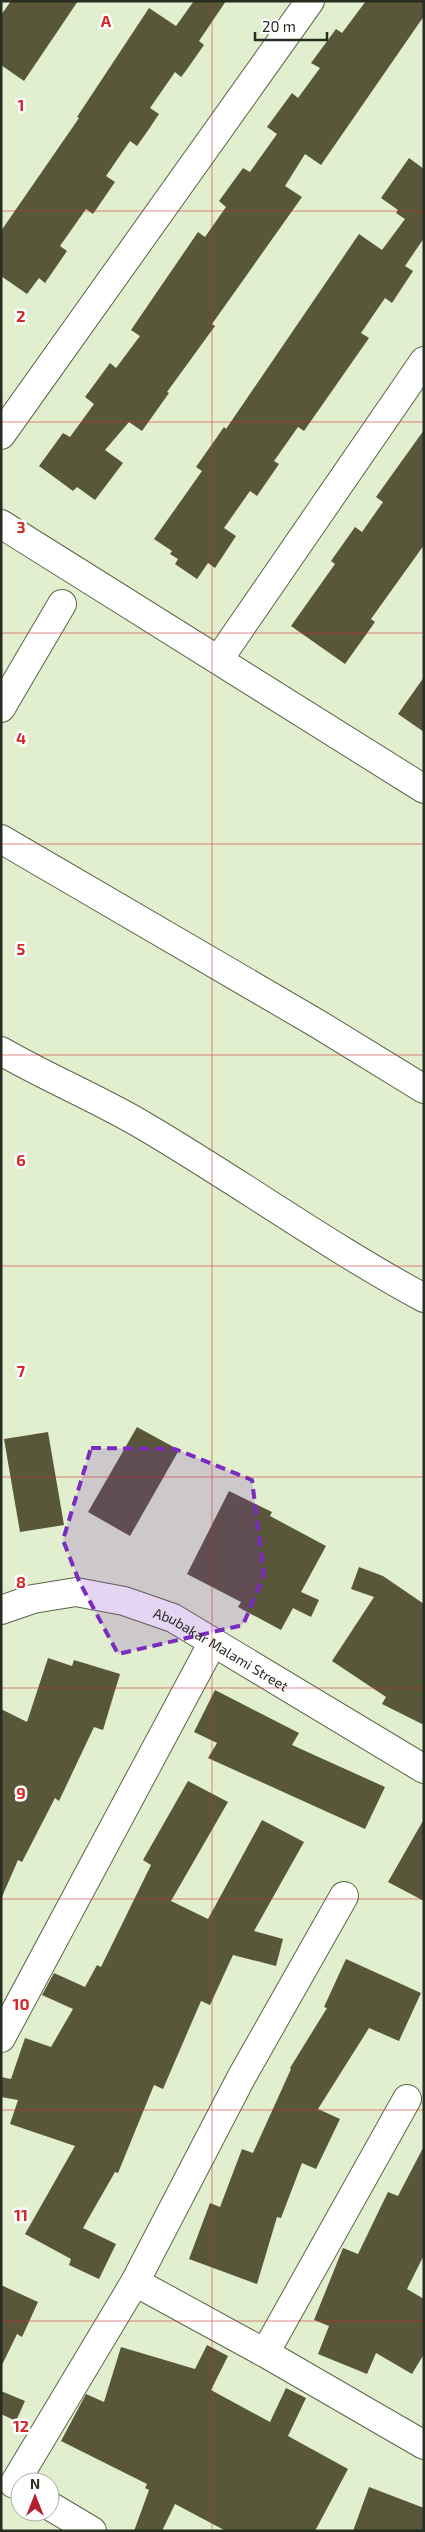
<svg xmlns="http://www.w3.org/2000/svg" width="425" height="2532" viewBox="0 0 425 2532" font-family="'Exo 2',sans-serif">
  <rect width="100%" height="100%" fill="#e1efce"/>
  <path fill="#595739" d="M 11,1 L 78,1 L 24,81 L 1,65 L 1,15 Z
    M 194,1 L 226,1 L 199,41 L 204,45 L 185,72 L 181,77 L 175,72 L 150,108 L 159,114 L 149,129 L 137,146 L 130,141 L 106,176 L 115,182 L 93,214 L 86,209 L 60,246 L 67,251 L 45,283 L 39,278 L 27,294 L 1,276 L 1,231 L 79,118 L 77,117 L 149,8 L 176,26 Z
    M 366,1 L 424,1 L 424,16 L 321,165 L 305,154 L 285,186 L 302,197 L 212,324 L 215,326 L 167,392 L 169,393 L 142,431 L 129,422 L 105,450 L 123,463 L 95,500 L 77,487 L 73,491 L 39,466 L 63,433 L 70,437 L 94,404 L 85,397 L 110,363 L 116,368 L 140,336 L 131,330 L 198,232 L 205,237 L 226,207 L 219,201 L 243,168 L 250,172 L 277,134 L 267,127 L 292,93 L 298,98 L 320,68 L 311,63 L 336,29 L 342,33 Z
    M 409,158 L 424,169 L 424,238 L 405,266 L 413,271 L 392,303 L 385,298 L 361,333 L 369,338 L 304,431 L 298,427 L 274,461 L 279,464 L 257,496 L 250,491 L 224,528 L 236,536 L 215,568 L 208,563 L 197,579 L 175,564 L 178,559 L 170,554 L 172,551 L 154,539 L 202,471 L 196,467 L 224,427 L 226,429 L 359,234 L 382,250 L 405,219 L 396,213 L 398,210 L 381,198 Z
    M 424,430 L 424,545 L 371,619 L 375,622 L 345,664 L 291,626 L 335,564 L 331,561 L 355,527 L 362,532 L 383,502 L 376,497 Z
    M 424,677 L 424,732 L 398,714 Z
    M 137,1427 L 179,1450 L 130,1536 L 88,1512 Z
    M 48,1432 L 64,1525 L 20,1532 L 4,1439 Z
    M 229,1491 L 272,1512 L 270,1516 L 326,1546 L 301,1592 L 319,1600 L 311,1617 L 293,1608 L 281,1630 L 238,1607 L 241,1602 L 187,1574 Z
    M 359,1567 L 383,1576 L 424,1604 L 424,1725 L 382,1704 L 386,1697 L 332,1661 L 374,1597 L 351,1589 Z
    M 48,1658 L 72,1666 L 74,1660 L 120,1674 L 103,1730 L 94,1727 L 59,1801 L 55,1798 L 22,1862 L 18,1860 L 1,1899 L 1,1709 L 27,1722 Z
    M 215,1690 L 299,1733 L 292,1745 L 385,1787 L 365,1829 L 208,1758 L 217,1743 L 194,1732 Z
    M 188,1781 L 228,1802 L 171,1901 L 208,1919 L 262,1820 L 304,1842 L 254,1931 L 283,1939 L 276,1966 L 233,1955 L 210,2005 L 201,2001 L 163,2089 L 154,2085 L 118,2173 L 115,2172 L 83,2228 L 116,2244 L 99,2279 L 69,2265 L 71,2259 L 25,2234 L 75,2146 L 10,2124 L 18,2100 L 1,2097 L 1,2077 L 11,2079 L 25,2038 L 51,2047 L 73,2009 L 42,1995 L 54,1973 L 85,1987 L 97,1965 L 101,1967 L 151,1865 L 143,1860 Z
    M 424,1819 L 424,1901 L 388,1882 Z
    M 346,1959 L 421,1993 L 399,2041 L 369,2028 L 318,2109 L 340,2119 L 316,2169 L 302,2163 L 281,2218 L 277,2217 L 257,2284 L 189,2259 L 210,2203 L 220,2207 L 242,2149 L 253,2153 L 291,2069 L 290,2068 L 327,2008 L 324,2007 Z
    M 424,2146 L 424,2255 L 407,2289 L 424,2299 L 424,2354 L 412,2374 L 376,2353 L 367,2374 L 318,2354 L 329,2326 L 314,2320 L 343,2248 L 358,2254 L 388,2192 L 398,2196 Z
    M 1,2285 L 38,2302 L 22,2337 L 17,2334 L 1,2367 Z
    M 207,2345 L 228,2356 L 211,2390 L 270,2422 L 286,2388 L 306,2398 L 288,2436 L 348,2469 L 315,2531 L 226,2531 L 175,2504 L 162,2531 L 134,2531 L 149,2490 L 145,2488 L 147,2484 L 61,2441 L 86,2394 L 104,2402 L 121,2347 L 195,2369 Z
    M 1,2391 L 25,2401 L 16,2421 L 1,2414 Z
    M 369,2487 L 424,2508 L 424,2531 L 353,2531 Z"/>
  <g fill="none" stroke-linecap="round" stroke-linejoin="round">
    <g stroke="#5a6649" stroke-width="30">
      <g id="minor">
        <path d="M 1,435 L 310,1"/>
        <path d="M 1,524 L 424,789"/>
        <path d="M 219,659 L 424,361"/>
        <path d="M 1,708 L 62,604"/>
        <path d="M 1,839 L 318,1024 L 424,1089"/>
        <path d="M 1,1051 C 46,1077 94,1097 139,1123 C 235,1179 326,1245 424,1298"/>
        <path id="s1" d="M 1,1610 L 33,1599 L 76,1592 L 124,1601 L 173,1618 L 424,1769"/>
        <path d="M 1,2038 L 213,1642"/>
        <path d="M 135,2282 L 265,2353 L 424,2445"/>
        <path d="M 265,2353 L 407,2099"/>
        <path d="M 14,2484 L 135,2282 L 241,2078 L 344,1896"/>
        <path d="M 50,2506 L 92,2531"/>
      </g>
    </g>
    <use href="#minor" stroke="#fff" stroke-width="28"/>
  </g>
  <path fill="#7b2cbf" fill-opacity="0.2" stroke="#7b2cbf" stroke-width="4" stroke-dasharray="10 6" stroke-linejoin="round" d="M 91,1448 L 175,1449 L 252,1480 L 264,1575 L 243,1625 L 118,1654 L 79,1581 L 63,1540 Z"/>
  <path fill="none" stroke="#d62828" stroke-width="1" stroke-opacity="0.55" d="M 212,1 L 212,2531M 1,211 L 424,211M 1,422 L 424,422M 1,633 L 424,633M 1,844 L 424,844M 1,1055 L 424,1055M 1,1266 L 424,1266M 1,1477 L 424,1477M 1,1688 L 424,1688M 1,1899 L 424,1899M 1,2110 L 424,2110M 1,2321 L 424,2321"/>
  <g text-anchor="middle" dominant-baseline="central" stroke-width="5" stroke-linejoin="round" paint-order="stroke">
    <g font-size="14" fill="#282d21" stroke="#fff">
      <text stroke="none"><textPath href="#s1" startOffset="235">Abubakar Malami Street</textPath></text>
    </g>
  </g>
  <g font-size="16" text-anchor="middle" font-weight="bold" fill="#d62828" stroke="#fff" stroke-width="5" stroke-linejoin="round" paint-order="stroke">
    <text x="106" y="27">A</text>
    <text x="21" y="111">1</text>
    <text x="21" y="322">2</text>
    <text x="21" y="533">3</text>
    <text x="21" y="744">4</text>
    <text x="21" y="955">5</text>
    <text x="21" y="1166">6</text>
    <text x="21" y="1377">7</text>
    <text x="21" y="1588">8</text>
    <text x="21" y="1799">9</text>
    <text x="21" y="2010">10</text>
    <text x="21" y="2221">11</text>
    <text x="21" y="2432">12</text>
  </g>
  <rect width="425" height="2532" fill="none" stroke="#282d21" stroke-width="5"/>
  <g transform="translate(35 2497)"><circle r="24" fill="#ffffff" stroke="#a9aba6"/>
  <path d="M0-4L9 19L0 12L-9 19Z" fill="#b3212f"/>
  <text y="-8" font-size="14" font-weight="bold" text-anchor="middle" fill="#282d21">N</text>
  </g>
  <path d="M255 32v8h72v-8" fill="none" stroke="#282d21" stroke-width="2.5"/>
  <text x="262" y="32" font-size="15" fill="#282d21" stroke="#ffffff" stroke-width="4" paint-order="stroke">20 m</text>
</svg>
